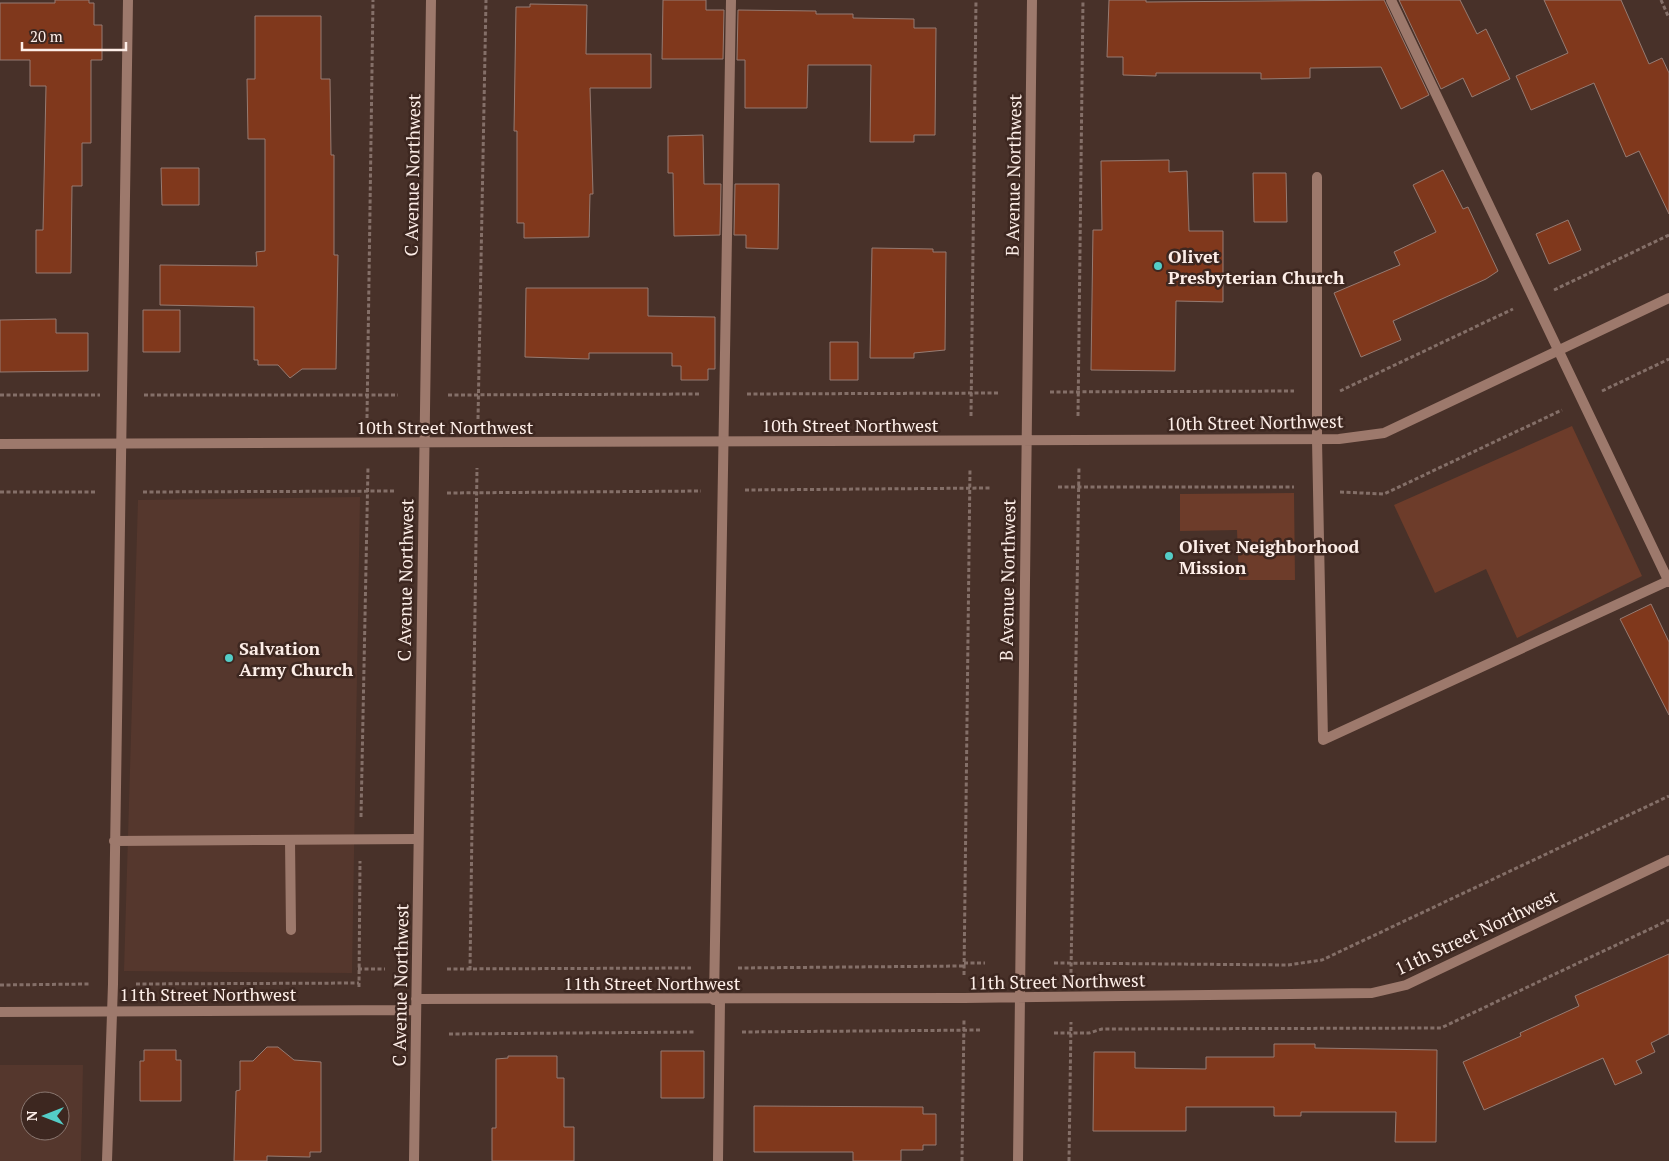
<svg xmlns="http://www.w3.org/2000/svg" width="1669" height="1161" viewBox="0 0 1669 1161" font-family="'PT Serif',serif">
  <rect width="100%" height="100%" fill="#483129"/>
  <path fill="#55372d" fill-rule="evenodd" d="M 360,497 L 352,973 L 124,971 L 138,500 Z
    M 0,1065 L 83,1065 L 81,1161 L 0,1161 ZM 30,1101 L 60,1101 L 60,1131 L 30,1131 Z"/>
  <path fill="#6d3c2a" d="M 1572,426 L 1642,576 L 1517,638 L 1486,569 L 1435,593 L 1394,505 Z
    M 1294,493 L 1295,580 L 1239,580 L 1237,530 L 1180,531 L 1180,494 Z"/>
  <path fill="#80381c" stroke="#967b72" d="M 55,0 L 89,0 L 89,3 L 94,3 L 94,25 L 102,25 L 102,60 L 91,60 L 91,143 L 82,143 L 82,186 L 72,186 L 71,273 L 36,273 L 36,230 L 43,230 L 46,86 L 30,86 L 30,60 L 0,60 L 0,3 L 55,3 Z
    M 663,0 L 706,0 L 706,10 L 724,10 L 723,59 L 662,59 Z
    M 1109,0 L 1146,0 L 1146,2 L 1384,0 L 1429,95 L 1401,109 L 1381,67 L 1310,68 L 1310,78 L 1261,79 L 1261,73 L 1156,73 L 1156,76 L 1123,75 L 1123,57 L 1107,57 Z
    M 1399,0 L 1460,0 L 1477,34 L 1486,29 L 1510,79 L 1472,97 L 1463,78 L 1441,89 Z
    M 1544,0 L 1621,0 L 1649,64 L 1662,58 L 1669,73 L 1669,214 L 1639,151 L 1626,157 L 1594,83 L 1531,110 L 1516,76 L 1568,53 Z
    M 530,4 L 587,5 L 586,54 L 651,54 L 651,88 L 590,88 L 593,194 L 590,194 L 589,237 L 524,238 L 524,223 L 517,223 L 517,131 L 514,131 L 516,7 L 530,7 Z
    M 738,10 L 816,11 L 816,14 L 853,14 L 853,18 L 914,19 L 914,28 L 936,28 L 935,135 L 914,135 L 914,142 L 870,142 L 871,65 L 808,65 L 807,108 L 745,108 L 745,60 L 737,60 Z
    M 255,16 L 321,16 L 321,79 L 330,79 L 331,155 L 334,155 L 334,255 L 338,255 L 336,369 L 302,369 L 290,378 L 278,365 L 258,365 L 258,360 L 254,360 L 254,307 L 160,305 L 160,265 L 257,266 L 256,252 L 265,251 L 265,139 L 248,139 L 247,79 L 255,79 Z
    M 703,135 L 704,184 L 721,184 L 720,235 L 674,236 L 673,173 L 668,173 L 668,136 Z
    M 1169,160 L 1169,172 L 1187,171 L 1189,231 L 1223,231 L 1223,302 L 1176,301 L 1175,371 L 1091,370 L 1093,230 L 1102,230 L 1101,161 Z
    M 161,168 L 199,168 L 199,205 L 162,205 Z
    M 1443,170 L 1463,209 L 1468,207 L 1498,271 L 1486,279 L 1393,321 L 1401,340 L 1361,357 L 1334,293 L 1400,265 L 1394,252 L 1436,232 L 1413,185 Z
    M 1253,173 L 1286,173 L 1287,222 L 1254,222 Z
    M 735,184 L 779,184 L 778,249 L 746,248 L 746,235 L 734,235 Z
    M 1568,220 L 1581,250 L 1549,264 L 1536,234 Z
    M 872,248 L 933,249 L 933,252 L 946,252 L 945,350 L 914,353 L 914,358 L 870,358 Z
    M 526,288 L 648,288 L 648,316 L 715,317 L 715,369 L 708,369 L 708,380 L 681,380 L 681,366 L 672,366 L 672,353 L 589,353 L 589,359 L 525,357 Z
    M 143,310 L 180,310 L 180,352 L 143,352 Z
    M 56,319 L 56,333 L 88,333 L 88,371 L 0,372 L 0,320 Z
    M 830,342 L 858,342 L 858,380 L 830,380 Z
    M 1651,604 L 1669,642 L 1669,715 L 1620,619 Z
    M 1669,954 L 1669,1034 L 1651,1043 L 1655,1052 L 1636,1061 L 1642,1073 L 1615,1085 L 1603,1058 L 1484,1110 L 1463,1062 L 1521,1036 L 1520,1033 L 1579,1006 L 1575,996 Z
    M 1274,1044 L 1315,1044 L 1315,1048 L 1437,1050 L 1436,1142 L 1395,1142 L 1396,1112 L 1301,1112 L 1301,1116 L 1274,1116 L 1274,1107 L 1186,1107 L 1186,1131 L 1093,1131 L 1094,1052 L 1135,1052 L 1135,1068 L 1206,1069 L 1206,1057 L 1274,1057 Z
    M 267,1047 L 278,1047 L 294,1060 L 321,1062 L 321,1152 L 310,1152 L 310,1157 L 267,1156 L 267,1161 L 234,1161 L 236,1091 L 240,1090 L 240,1061 L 253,1061 Z
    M 144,1050 L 176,1050 L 176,1060 L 181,1060 L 181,1101 L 140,1101 L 140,1061 L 144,1061 Z
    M 661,1051 L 704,1051 L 704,1098 L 661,1098 Z
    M 508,1056 L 557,1056 L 557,1078 L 564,1078 L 564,1127 L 574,1127 L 574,1161 L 492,1161 L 492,1128 L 496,1128 L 496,1059 L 508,1058 Z
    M 754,1106 L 923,1107 L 923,1114 L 936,1114 L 936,1145 L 923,1145 L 923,1150 L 901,1150 L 901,1161 L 853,1161 L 853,1152 L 754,1152 Z"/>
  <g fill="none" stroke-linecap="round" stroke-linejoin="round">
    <path stroke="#846f68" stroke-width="3" stroke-dasharray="4 2.5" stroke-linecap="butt" d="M 1661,0 L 1669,18
      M 1554,290 L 1669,235
      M 1340,391 L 1513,309
      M 1602,391 L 1669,359
      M 1050,392 L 1294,391
      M 747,394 L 999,393
      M 0,395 L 100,395
      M 144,395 L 398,395
      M 448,395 L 701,394
      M 971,416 L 976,0
      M 1078,416 L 1083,0
      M 367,418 L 373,0
      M 478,419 L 486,0
      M 1058,487 L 1294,487
      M 745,490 L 991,488
      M 0,492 L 97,492
      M 143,492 L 396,491
      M 1340,492 L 1384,494 L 1562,410
      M 447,493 L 701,491
      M 361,817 L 368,466
      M 964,963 L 985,963
      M 1054,963 L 1288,965 L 1322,960 L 1669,796
      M 738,968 L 964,966
      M 358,969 L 385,969
      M 447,969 L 691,968
      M 470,970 L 477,468
      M 1071,973 L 1079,466
      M 964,975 L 970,468
      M 136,984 L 359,983
      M 0,985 L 89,984
      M 359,987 L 360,861
      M 742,1032 L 982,1030
      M 1054,1033 L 1089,1033 L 1102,1029 L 1441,1028 L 1669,920
      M 449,1034 L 696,1032
      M 962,1161 L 964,1020
      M 1069,1161 L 1071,1022"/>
    <path stroke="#9d796c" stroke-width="10" d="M 1391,0 L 1669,582
      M 1317,177 L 1317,440 L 1323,740 L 1668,581
      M 290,840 L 291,930
      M 114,841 L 418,839
      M 714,1000 L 731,0
      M 107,1161 L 113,984 L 128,0
      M 718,1161 L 720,1000"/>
    <path stroke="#9d796c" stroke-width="10" d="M 0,444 L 1339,439 L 1384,433 L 1669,298
      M 416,999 L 964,998 L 1372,993 L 1406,985 L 1669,860
      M 0,1012 L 416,1010
      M 414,1161 L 431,0
      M 1018,1161 L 1032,0"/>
  </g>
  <g fill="#54cdc7" stroke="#3d2720" stroke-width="2">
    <circle cx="1158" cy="266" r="5"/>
    <circle cx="1169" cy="556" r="5"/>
    <circle cx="229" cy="658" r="5"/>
  </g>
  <g text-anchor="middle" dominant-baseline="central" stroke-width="5" stroke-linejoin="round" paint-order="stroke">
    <g font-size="18" fill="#fdeee8" stroke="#3d2720">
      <text transform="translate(412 175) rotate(-89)">C Avenue Northwest</text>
      <text transform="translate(1013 175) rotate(-89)">B Avenue Northwest</text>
      <text transform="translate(1255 422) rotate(-1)">10th Street Northwest</text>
      <text x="850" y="425">10th Street Northwest</text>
      <text x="445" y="427">10th Street Northwest</text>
      <text transform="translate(405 580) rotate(-89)">C Avenue Northwest</text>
      <text transform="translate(1007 580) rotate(-89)">B Avenue Northwest</text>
      <text transform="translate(1476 932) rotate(-25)">11th Street Northwest</text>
      <text transform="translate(1057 981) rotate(-1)">11th Street Northwest</text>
      <text x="652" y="983">11th Street Northwest</text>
      <text transform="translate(400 985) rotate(-89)">C Avenue Northwest</text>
      <text x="208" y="994">11th Street Northwest</text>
    </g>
    <g font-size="18" font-weight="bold" fill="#fdeee8" stroke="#3d2720" text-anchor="start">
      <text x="1168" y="256">Olivet<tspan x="1168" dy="21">Presbyterian Church</tspan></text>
      <text x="1179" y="546">Olivet Neighborhood<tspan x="1179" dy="21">Mission</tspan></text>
      <text x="239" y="648">Salvation<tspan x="239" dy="21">Army Church</tspan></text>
    </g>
  </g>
  <g transform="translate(45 1116) rotate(270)"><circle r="24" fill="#3d2720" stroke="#8a7770"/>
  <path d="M0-4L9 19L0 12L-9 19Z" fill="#54cdc7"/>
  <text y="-8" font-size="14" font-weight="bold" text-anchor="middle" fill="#fdeee8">N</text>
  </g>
  <path d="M22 42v8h104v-8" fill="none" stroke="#fdeee8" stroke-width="2.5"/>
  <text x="30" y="42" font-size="15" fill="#fdeee8" stroke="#3d2720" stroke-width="4" paint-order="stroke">20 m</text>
</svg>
